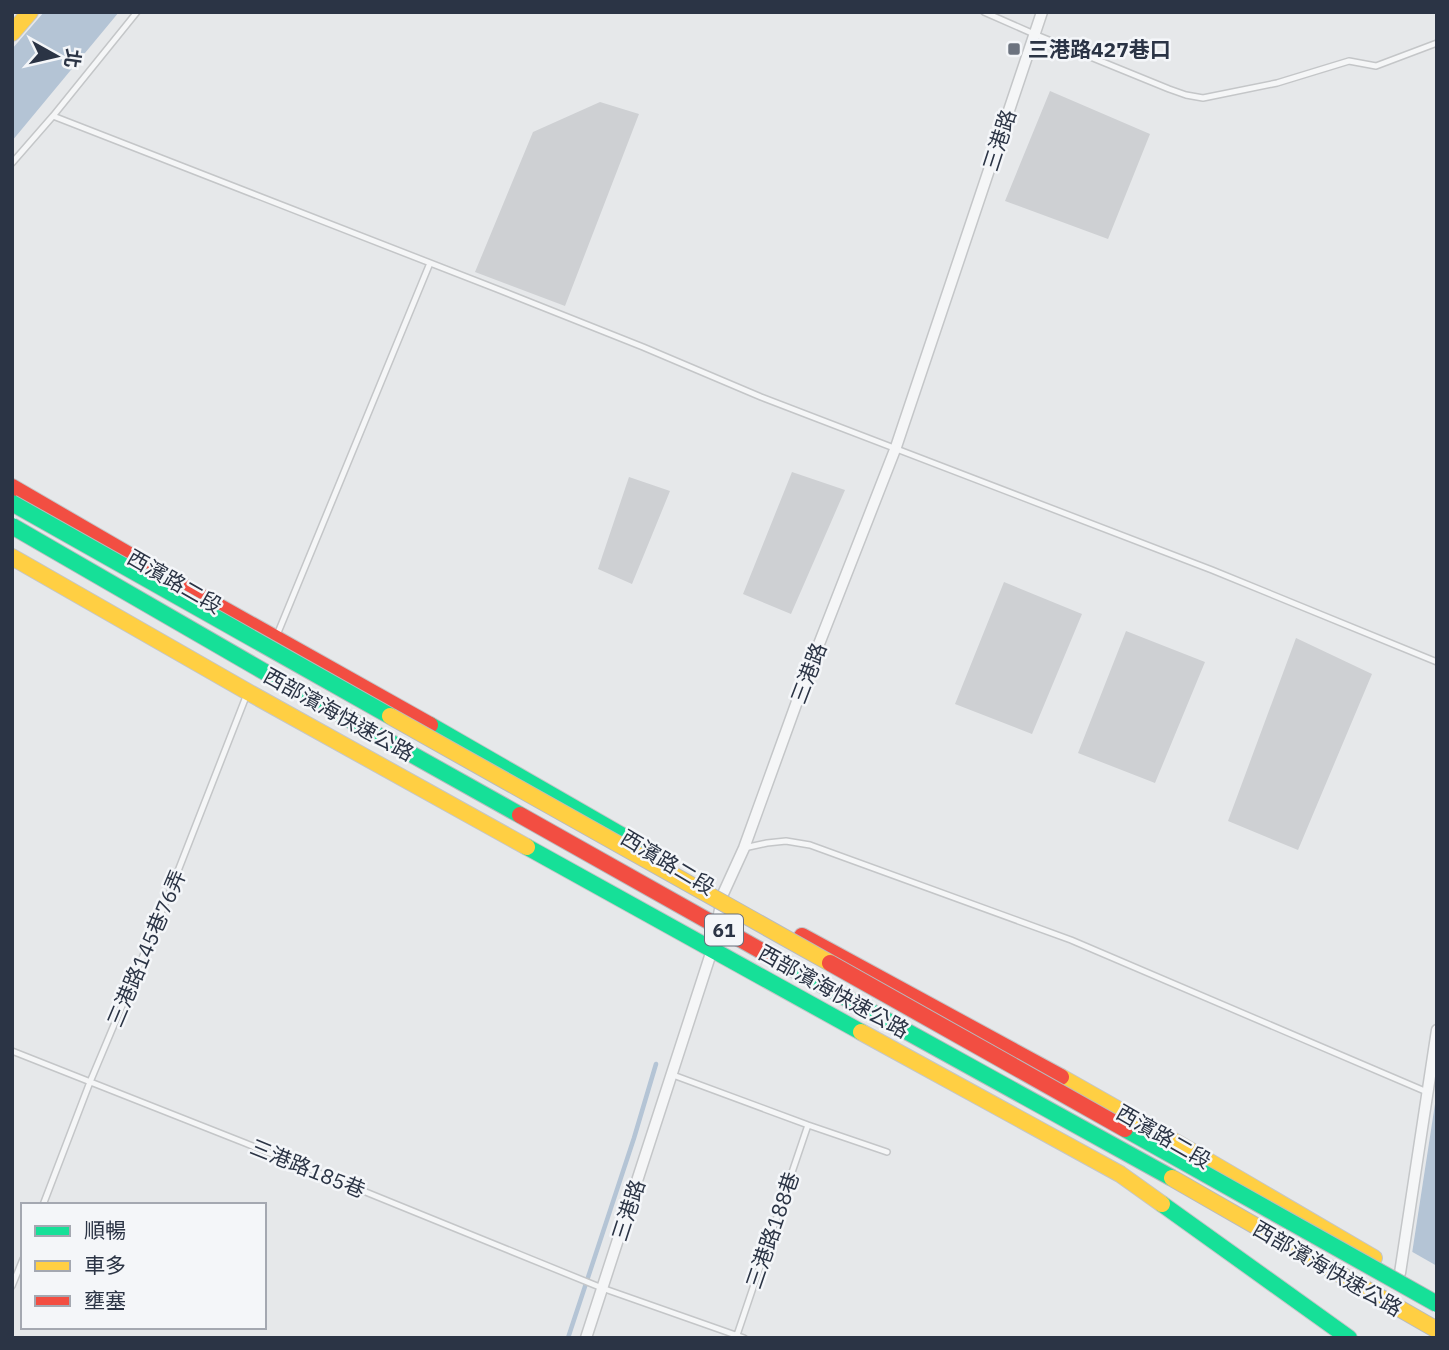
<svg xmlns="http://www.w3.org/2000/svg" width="1449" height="1350" viewBox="0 0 1449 1350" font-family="'IBM Plex Sans','Noto Sans TC',sans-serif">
  <rect width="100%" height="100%" fill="#e6e8ea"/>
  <path fill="#b4c4d5" d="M 44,12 L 119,12 L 12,141 L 12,49 Z
    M 1437,1091 L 1437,1338 L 1399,1338 Z"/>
  <path fill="#e6e8ea" d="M 1409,1250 L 1437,1266 L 1437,1338 L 1395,1338 Z"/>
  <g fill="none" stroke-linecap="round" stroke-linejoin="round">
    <path stroke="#b4c4d5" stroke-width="4.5" d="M 568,1338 L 634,1138 L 656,1064"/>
  </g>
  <path fill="#ced0d3" d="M 1050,91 L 1150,134 L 1108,239 L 1005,201 Z
    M 600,102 L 639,114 L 565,306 L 475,272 L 533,132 Z
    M 792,472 L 845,490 L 791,614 L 743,594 Z
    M 629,477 L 670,491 L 632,584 L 598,569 Z
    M 1004,582 L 1082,614 L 1032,734 L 955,704 Z
    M 1126,631 L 1205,662 L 1155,783 L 1078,753 Z
    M 1296,638 L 1372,674 L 1298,850 L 1228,821 Z"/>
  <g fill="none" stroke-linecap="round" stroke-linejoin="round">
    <g stroke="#c4c6c8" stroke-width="8">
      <path id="lane" d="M 984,12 L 1034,34 L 1169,89 L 1186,95 L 1203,98 L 1277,83 L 1349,61 L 1376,66 L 1437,43
        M 53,116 L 497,289 L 643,347 L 761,397 L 1212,570 L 1437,662
        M 12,163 L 53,116 L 137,12
        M 277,635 L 430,263
        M 744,848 L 767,843 L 786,841 L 810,845 L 1071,940 L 1427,1092
        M 12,1051 L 245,1143 L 602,1288 L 744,1338
        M 673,1075 L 808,1125 L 887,1152
        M 43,1205 L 90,1082 L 169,894 L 247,694
        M 12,1286 L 23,1259
        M 737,1335 L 808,1125"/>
    </g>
    <g stroke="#c4c6c8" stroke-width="13">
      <path id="street" d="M 1400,1273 L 1437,1030
        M 586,1338 L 712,950 L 723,894 L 744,848 L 803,685 L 896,447 L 1042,12"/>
    </g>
    <g stroke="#c4c6c8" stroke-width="18">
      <path id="fast" d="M 430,725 L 642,847
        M 527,847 L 861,1032
        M 1162,1204 L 1349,1338"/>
    </g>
    <g stroke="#c4c6c8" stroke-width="18">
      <path id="slow" d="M 12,33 L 30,12
        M 12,557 L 248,692 L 527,847
        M 861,1032 L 1120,1174 L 1162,1204
        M 1061,1077 L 1186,1148 L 1374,1258"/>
    </g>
    <g stroke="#c4c6c8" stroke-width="18">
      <path id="jam" d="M 12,487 L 186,588 L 430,725
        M 802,936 L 1061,1077"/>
    </g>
    <use href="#lane" stroke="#f5f6f7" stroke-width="5"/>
    <use href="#street" stroke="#f5f6f7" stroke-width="10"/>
    <use href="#fast" stroke="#16e098" stroke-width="16"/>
    <use href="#slow" stroke="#ffcf43" stroke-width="16"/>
    <use href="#jam" stroke="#f24e42" stroke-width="16"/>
    <g stroke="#b8bbbf" stroke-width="18" stroke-linecap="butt">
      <path id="fast-bridge" d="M 12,503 L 390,716
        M 12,526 L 263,671 L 520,815
        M 790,967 L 1172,1178
        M 1125,1129 L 1437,1304"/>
    </g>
    <g stroke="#b8bbbf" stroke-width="18" stroke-linecap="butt">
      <path id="slow-bridge" d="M 390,716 L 830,963
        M 1172,1178 L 1437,1330"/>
    </g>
    <g stroke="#b8bbbf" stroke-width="18" stroke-linecap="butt">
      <path id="jam-bridge" d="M 520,815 L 790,967
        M 830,963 L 1125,1129"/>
    </g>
    <use href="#fast-bridge" stroke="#16e098" stroke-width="16"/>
    <use href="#slow-bridge" stroke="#ffcf43" stroke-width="16"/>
    <use href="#jam-bridge" stroke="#f24e42" stroke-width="16"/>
  </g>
  <rect fill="#6c737f" stroke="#f4f6f9" stroke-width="2.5" x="1007" y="42" width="14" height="14" rx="3.5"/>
  <g text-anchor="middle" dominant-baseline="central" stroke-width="5" stroke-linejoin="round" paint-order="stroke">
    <rect fill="#f4f6f9" stroke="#676e7b" stroke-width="2" x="705" y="914.5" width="38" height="31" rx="5"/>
    <g font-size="19" font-weight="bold" fill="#2b3445">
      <text x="724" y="930">61</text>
    </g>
    <g font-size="21" font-weight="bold" fill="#2b3445" stroke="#f4f6f9" text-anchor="start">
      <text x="1028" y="49">三港路427巷口</text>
    </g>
    <g font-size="21" fill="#2b3445" stroke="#f4f6f9">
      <text transform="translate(999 140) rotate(-72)">三港路</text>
      <text transform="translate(175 581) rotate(30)">西濱路二段</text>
      <text transform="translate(808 673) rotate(-69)">三港路</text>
      <text transform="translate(339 714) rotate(29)">西部濱海快速公路</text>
      <text transform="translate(668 862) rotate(31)">西濱路二段</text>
      <text transform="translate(146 948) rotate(-67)">三港路145巷76弄</text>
      <text transform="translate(834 991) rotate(29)">西部濱海快速公路</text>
      <text transform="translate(1164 1136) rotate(30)">西濱路二段</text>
      <text transform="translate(308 1168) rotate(22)">三港路185巷</text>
      <text transform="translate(628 1210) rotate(-72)">三港路</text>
      <text transform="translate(772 1230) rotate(-71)">三港路188巷</text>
      <text transform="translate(1328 1268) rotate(30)">西部濱海快速公路</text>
    </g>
  </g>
  <rect width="1449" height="1350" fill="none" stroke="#2b3445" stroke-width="28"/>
  <rect x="21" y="1203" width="245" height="126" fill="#f4f6f9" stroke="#a4a8b1" stroke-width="2"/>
  <rect x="35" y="1226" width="35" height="10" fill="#16e098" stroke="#a4a8b1" stroke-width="2"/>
  <text x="84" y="1238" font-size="21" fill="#2b3445">順暢</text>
  <rect x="35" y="1261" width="35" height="10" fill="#ffcf43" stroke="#a4a8b1" stroke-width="2"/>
  <text x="84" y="1273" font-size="21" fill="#2b3445">車多</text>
  <rect x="35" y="1296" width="35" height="10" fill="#f24e42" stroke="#a4a8b1" stroke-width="2"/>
  <text x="84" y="1308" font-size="21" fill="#2b3445">壅塞</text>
  <g transform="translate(56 56) rotate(98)" stroke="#f4f6f9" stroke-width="5" paint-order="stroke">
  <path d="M0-5L12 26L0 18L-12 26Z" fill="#2b3445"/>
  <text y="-10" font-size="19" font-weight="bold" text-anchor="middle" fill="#2b3445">北</text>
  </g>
</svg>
